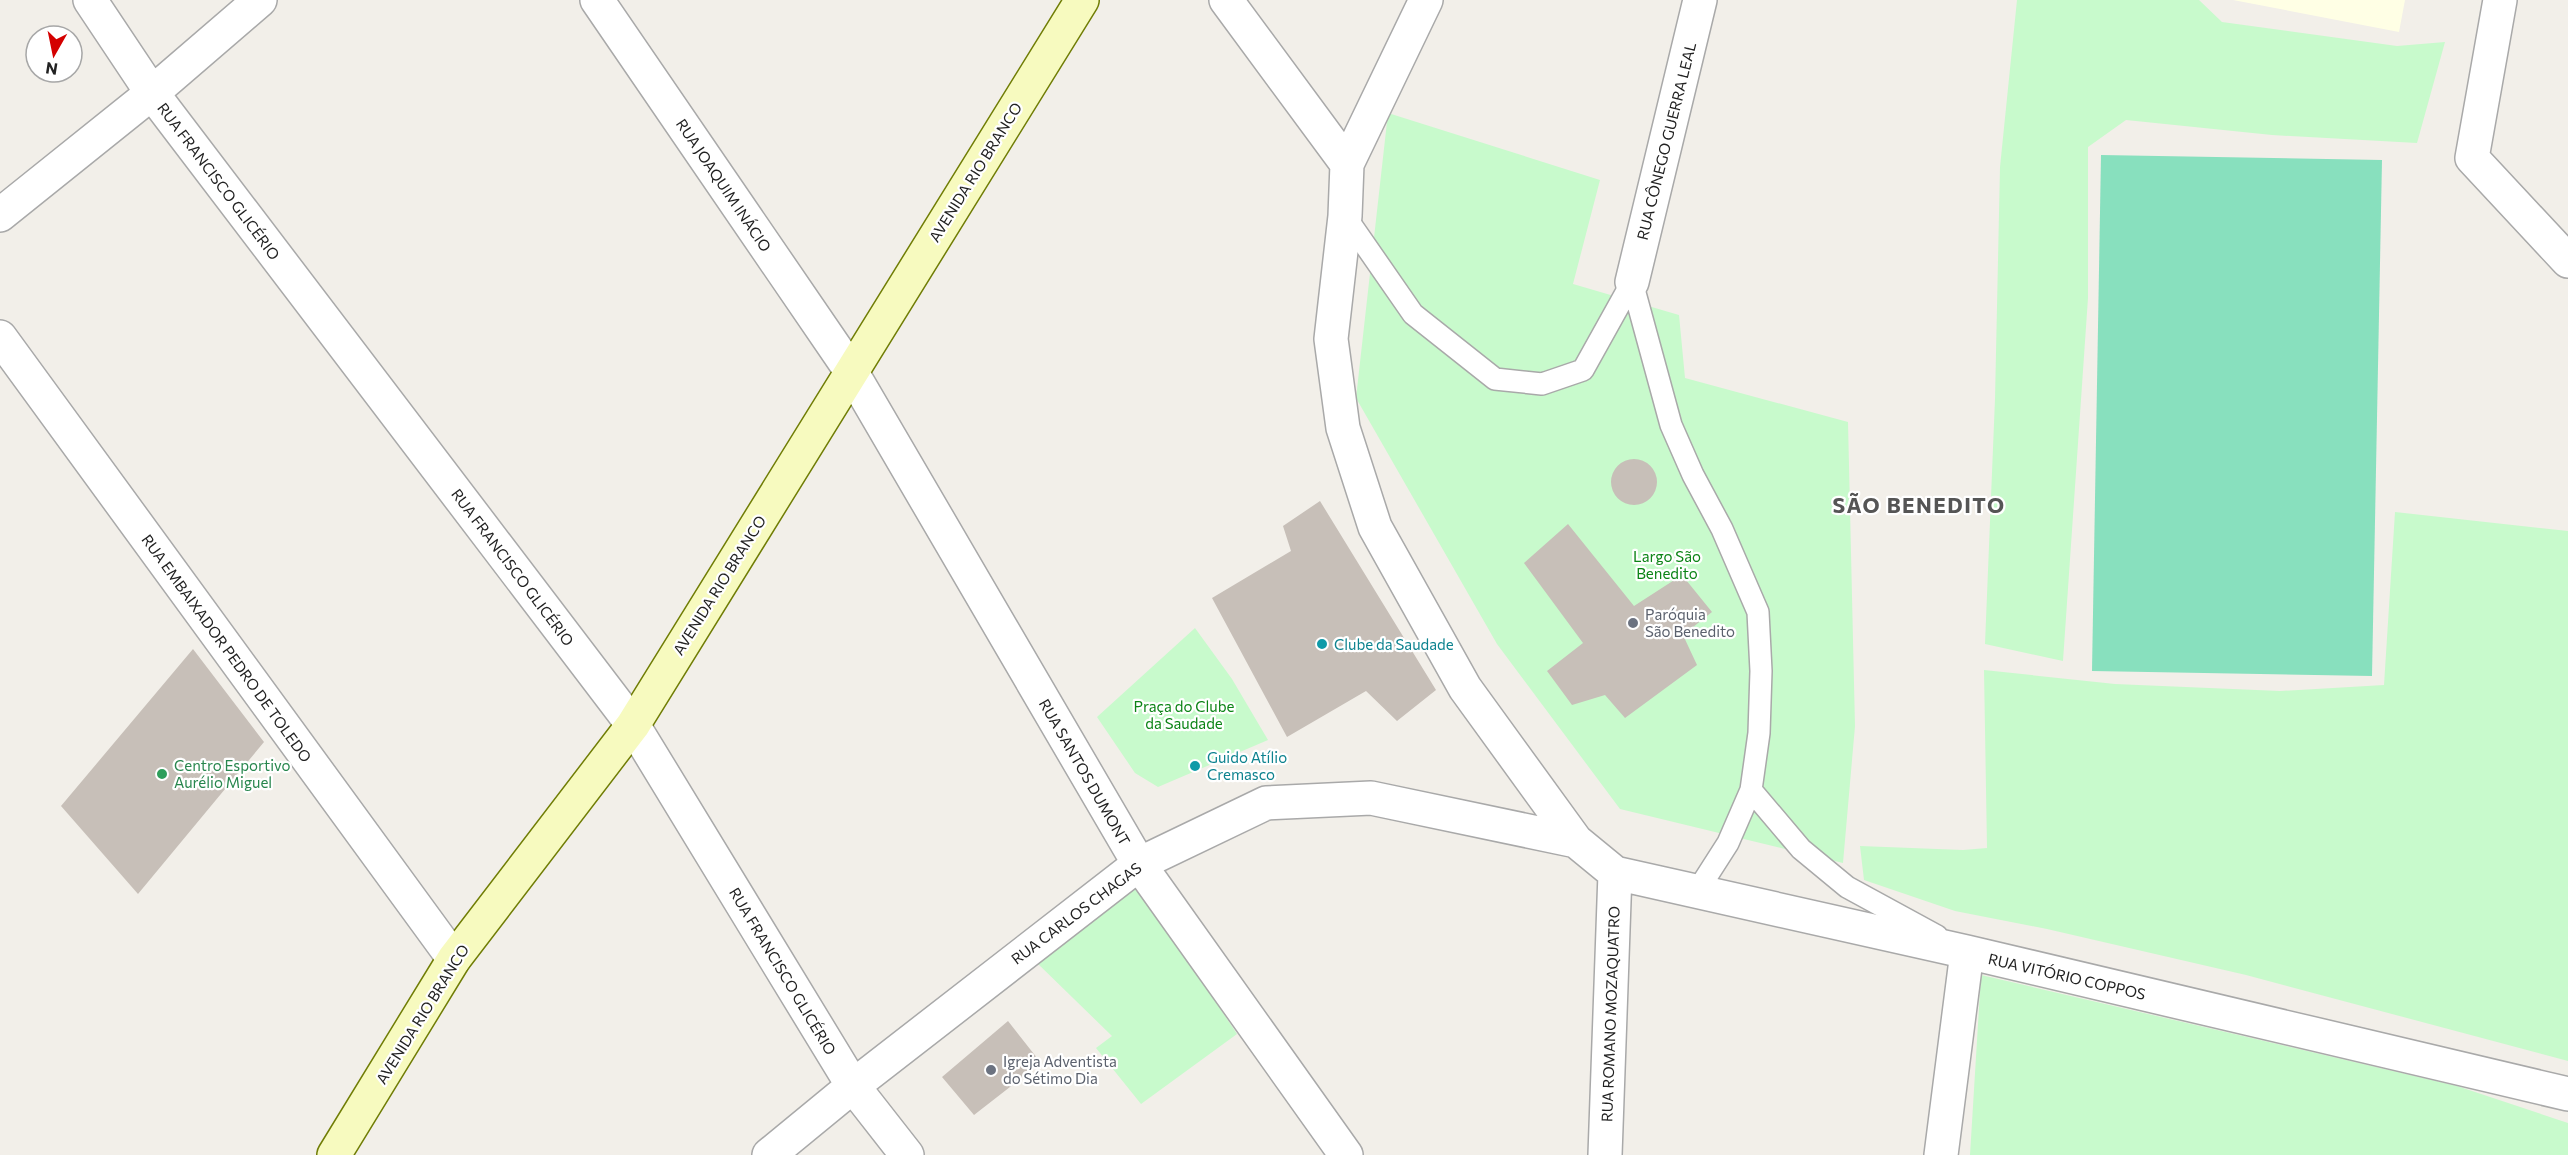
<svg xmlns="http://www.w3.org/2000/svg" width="2568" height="1155" viewBox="0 0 2568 1155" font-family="Commissioner,sans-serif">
  <rect width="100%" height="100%" fill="#f2efe9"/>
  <path fill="#ffffe5" d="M 2233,0 L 2405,0 L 2399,32 Z"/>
  <path fill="#c8facc" d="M 2017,0 L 2199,0 L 2222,22 L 2397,46 L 2445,42 L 2417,143 L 2272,135 L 2126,120 L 2088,147 L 2088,298 L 2063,661 L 1985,644 L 1995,399 L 2000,167 Z
    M 1388,113 L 1600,180 L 1573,284 L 1679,315 L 1685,378 L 1848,422 L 1855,726 L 1843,863 L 1620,809 L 1497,644 L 1356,398 Z
    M 2395,512 L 2568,531 L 2568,1061 L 2246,975 L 2047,929 L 1955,911 L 1864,880 L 1860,846 L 1963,850 L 1987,848 L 1984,670 L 2115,684 L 2280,691 L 2384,685 Z
    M 1195,628 L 1232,679 L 1268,740 L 1158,787 L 1135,773 L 1097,717 Z
    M 1139,886 L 1237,1034 L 1141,1104 L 1096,1048 L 1112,1036 L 1035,961 Z
    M 1981,975 L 2457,1086 L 2568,1123 L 2568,1155 L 1970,1155 Z"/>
  <path fill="#88e0be" d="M 2101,155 L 2382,160 L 2372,676 L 2092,671 Z"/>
  <path fill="#c7bfb8" d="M1611 482a23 23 0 1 1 46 0a23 23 0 1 1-46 0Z
    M 1320,501 L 1436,690 L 1397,721 L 1366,691 L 1287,737 L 1212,598 L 1291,551 L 1283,526 Z
    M 1568,524 L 1634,606 L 1682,575 L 1712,612 L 1683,635 L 1697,665 L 1625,718 L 1605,695 L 1572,705 L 1547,671 L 1583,643 L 1524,563 Z
    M 193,649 L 264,742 L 138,894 L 61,806 Z
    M 1008,1021 L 1041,1063 L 974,1115 L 942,1077 Z"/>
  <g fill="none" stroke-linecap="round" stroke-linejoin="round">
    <g stroke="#a9a9a9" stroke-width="24">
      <path id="lane" d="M 1345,216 L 1413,314 L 1495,379 L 1542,384 L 1583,370 L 1632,282
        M 1632,282 L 1671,425 L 1693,475 L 1722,529 L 1758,612 L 1761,671 L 1759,733 L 1751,790 L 1801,849 L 1847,887 L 1937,936
        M 1696,893 L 1728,843 L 1751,790"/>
    </g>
    <g stroke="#a9a9a9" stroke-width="36">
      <path id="street" d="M 90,0 L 152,93 L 633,725 L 853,1086 L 907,1155
        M 597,0 L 851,371 L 1139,864 L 1346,1155
        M 1226,0 L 1347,164
        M 1426,0 L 1347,164 L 1345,216 L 1331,339 L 1343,428 L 1375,527 L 1465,688 L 1576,841 L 1615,873 L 1967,952 L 2568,1094
        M 2500,0 L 2472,158 L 2568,261
        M 0,215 L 152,93 L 260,0
        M 1632,282 L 1700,0
        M 0,337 L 454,959
        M 769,1155 L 853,1086 L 1139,864 L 1266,803 L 1371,798 L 1576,841
        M 1605,1155 L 1615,873
        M 1941,1155 L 1967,952"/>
    </g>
    <g stroke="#707d05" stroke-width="36">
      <path id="secondary" d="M 334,1155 L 454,959 L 633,725 L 1082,0"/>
    </g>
    <use href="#lane" stroke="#fff" stroke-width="21"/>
    <use href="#street" stroke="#fff" stroke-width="33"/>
    <use href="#secondary" stroke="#f7fabf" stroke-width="33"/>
  </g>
  <g fill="#6b7280" stroke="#fff" stroke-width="2">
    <circle cx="1633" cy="623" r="6"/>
    <circle cx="991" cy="1070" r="6"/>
  </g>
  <g fill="#0f9aa8" stroke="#fff" stroke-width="2">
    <circle cx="1322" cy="644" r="6"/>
    <circle cx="1195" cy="766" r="6"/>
  </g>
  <circle fill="#2e9e5b" stroke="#fff" stroke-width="2" cx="162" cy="774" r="6"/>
  <g text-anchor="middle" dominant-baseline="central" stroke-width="4.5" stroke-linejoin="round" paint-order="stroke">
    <g font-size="15" fill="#222" stroke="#fff">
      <text transform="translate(1666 141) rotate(-76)">RUA CÔNEGO GUERRA LEAL</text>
      <text transform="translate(975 172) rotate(-58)">AVENIDA RIO BRANCO</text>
      <text transform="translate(219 181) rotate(53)">RUA FRANCISCO GLICÉRIO</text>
      <text transform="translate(724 185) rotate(56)">RUA JOAQUIM INÁCIO</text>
      <text transform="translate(513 567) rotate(53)">RUA FRANCISCO GLICÉRIO</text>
      <text transform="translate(719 585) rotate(-58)">AVENIDA RIO BRANCO</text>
      <text transform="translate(227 648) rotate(54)">RUA EMBAIXADOR PEDRO DE TOLEDO</text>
      <text transform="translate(1085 772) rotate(60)">RUA SANTOS DUMONT</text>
      <text transform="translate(1076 913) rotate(-37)">RUA CARLOS CHAGAS</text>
      <text transform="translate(783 971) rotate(59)">RUA FRANCISCO GLICÉRIO</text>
      <text transform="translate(2067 976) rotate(13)">RUA VITÓRIO COPPOS</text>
      <text transform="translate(422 1014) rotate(-58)">AVENIDA RIO BRANCO</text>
      <text transform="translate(1610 1014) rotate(-88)">RUA ROMANO MOZAQUATRO</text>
    </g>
    <g font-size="15" fill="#0c8416" stroke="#fff">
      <text x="1667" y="556">Largo São<tspan x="1667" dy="17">Benedito</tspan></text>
      <text x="1184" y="706">Praça do Clube<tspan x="1184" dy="17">da Saudade</tspan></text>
    </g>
    <g font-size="15" fill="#5b616d" stroke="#fff" text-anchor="start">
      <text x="1645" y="614">Paróquia<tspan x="1645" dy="17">São Benedito</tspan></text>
      <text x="1003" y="1061">Igreja Adventista<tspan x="1003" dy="17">do Sétimo Dia</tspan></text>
    </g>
    <g font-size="15" fill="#0d838f" stroke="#fff" text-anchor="start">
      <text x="1334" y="644">Clube da Saudade</text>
      <text x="1207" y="757">Guido Atílio<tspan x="1207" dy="17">Cremasco</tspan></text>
    </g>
    <g font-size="15" fill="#27864d" stroke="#fff" text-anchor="start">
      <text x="174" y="765">Centro Esportivo<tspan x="174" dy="17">Aurélio Miguel</tspan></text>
    </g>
    <g font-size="21" font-weight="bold" letter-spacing="1.5" fill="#555" stroke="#fff">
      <text x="1919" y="504">SÃO BENEDITO</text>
    </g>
  </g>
  <g transform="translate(54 54) rotate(189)"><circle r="28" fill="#ffffff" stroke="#a7a7a7" stroke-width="1.5"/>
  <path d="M0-4.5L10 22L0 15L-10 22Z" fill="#d40000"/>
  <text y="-9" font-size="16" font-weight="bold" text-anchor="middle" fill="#222222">N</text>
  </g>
</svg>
